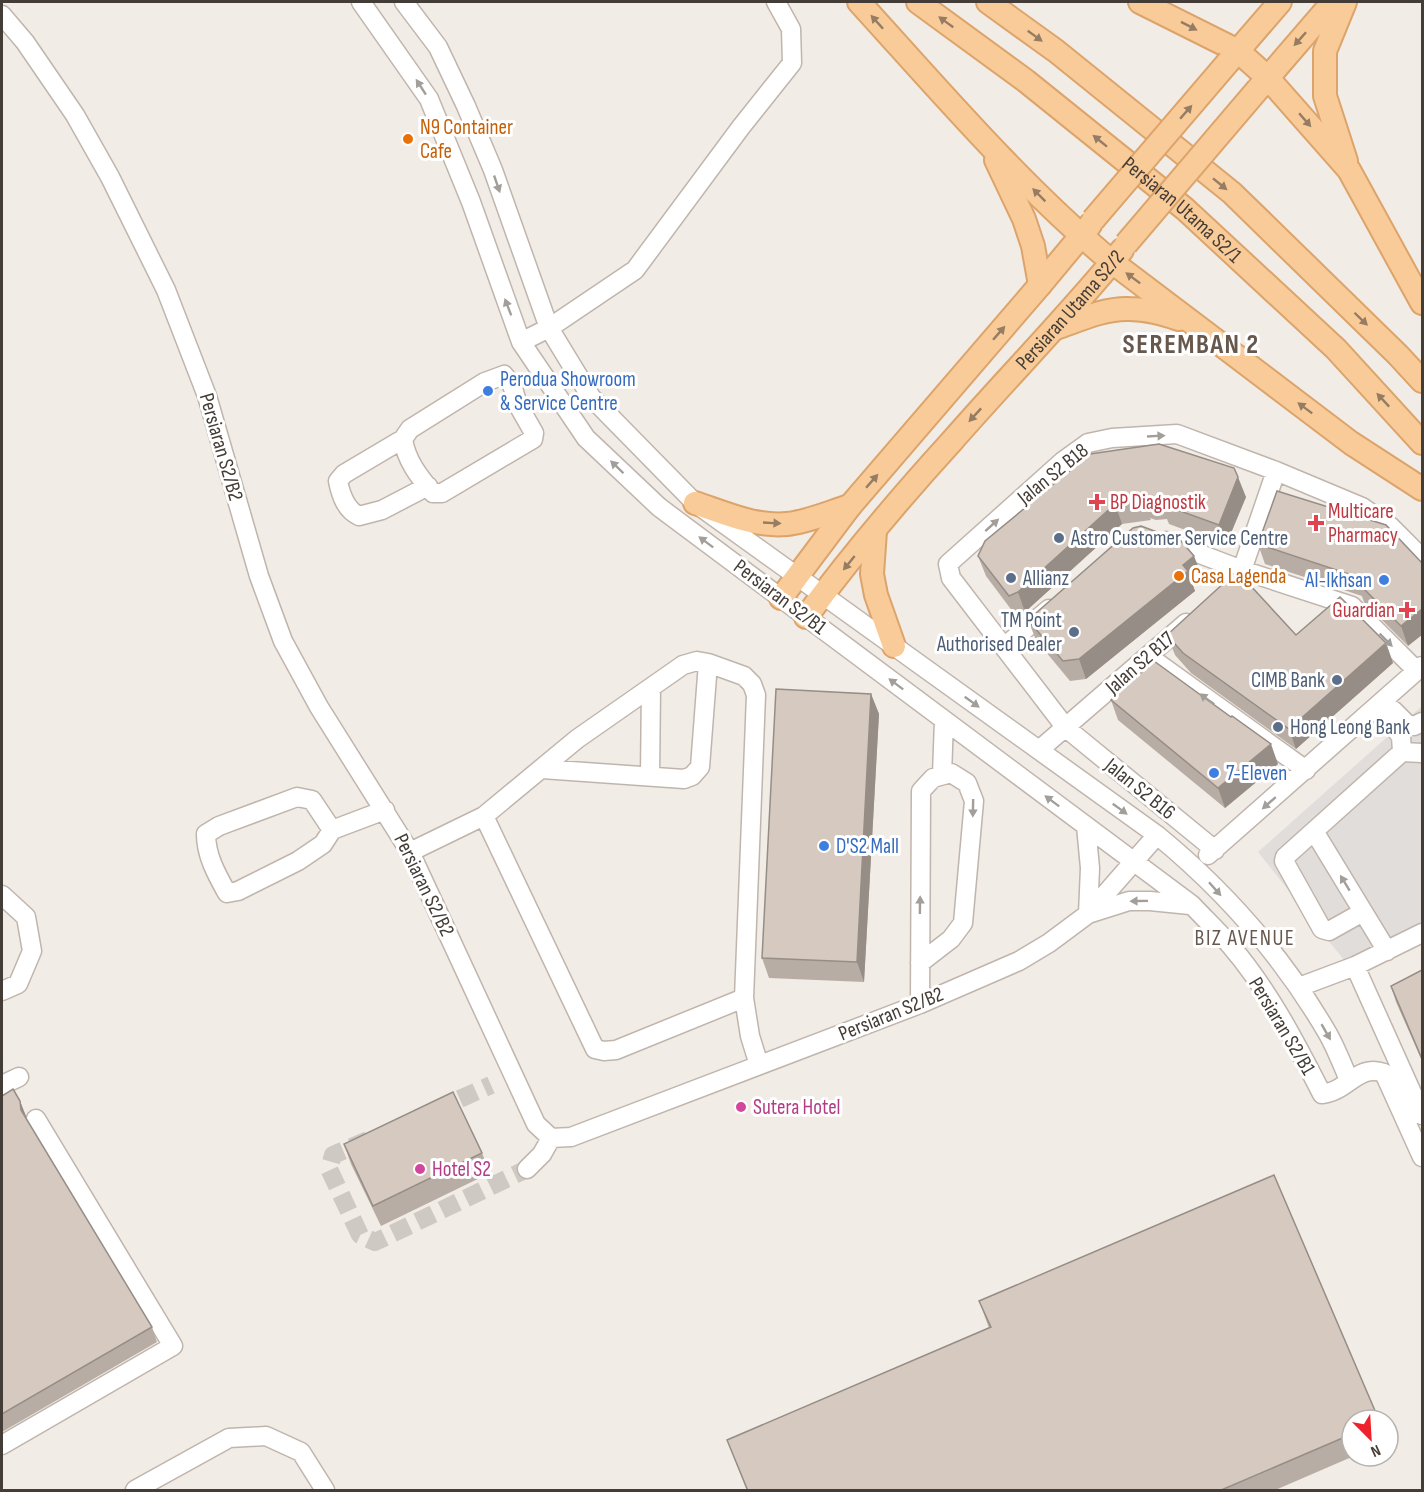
<svg xmlns="http://www.w3.org/2000/svg" width="1424" height="1492" viewBox="0 0 1424 1492" font-family="'Sofia Sans Condensed',sans-serif">
  <rect width="100%" height="100%" fill="#f2ece6"/>
  <path fill="#e0dddb" d="M 1422,706 L 1422,939 L 1355,974 L 1258,852 Z"/>
  <g fill="none" stroke-linecap="round" stroke-linejoin="round">
    <path stroke="#cfc9c3" stroke-width="18" stroke-dasharray="18 9" stroke-linecap="butt" d="M 435,1110 L 491,1085
      M 368,1140 L 333,1155 L 329,1169 L 360,1235 L 375,1242 L 527,1169"/>
    <g stroke="#c0b5ac" stroke-width="21">
      <path id="minor" d="M 361,2 L 429,99 L 471,202 L 521,342 L 586,438 L 659,507 L 1192,905 C 1205,919 1218,931 1230,945 C 1268,989 1296,1043 1322,1094 C 1329,1093 1335,1091 1341,1087 C 1355,1078 1366,1066 1384,1073 L 1422,1157
        M 404,2 L 438,47 L 466,106 L 493,170 L 549,328 L 591,397 L 695,503 L 1157,835 C 1224,890 1284,958 1328,1034 C 1336,1048 1342,1064 1349,1080
        M 2,15 L 25,42 L 75,115 L 110,177 L 166,290 L 207,396 L 259,576 L 283,641 L 319,707 L 410,852 L 536,1124 L 551,1138 L 571,1137 L 920,1004 L 1019,961 L 1049,943 L 1088,914 L 1157,835
        M 521,342 L 549,328 L 635,270 L 741,127 L 792,63 L 791,29 L 776,2
        M 504,375 L 512,385 L 518,405 L 534,433 L 533,439 L 442,493 L 433,493 C 419,477 406,460 403,439 L 410,429 L 485,382 Z
        M 403,439 L 344,474 L 338,481 C 341,496 346,510 359,516 L 382,510 L 428,486
        M 1166,541 L 1242,570 L 1352,606 L 1417,671
        M 1235,578 L 1242,570 L 1276,471
        M 1004,647 L 1049,609
        M 1148,656 L 1306,770
        M 1376,707 L 1401,736 L 1402,752
        M 1393,710 L 1407,724 L 1414,726 L 1422,722
        M 1039,750 L 1186,623
        M 542,769 L 684,779 L 692,776 L 700,767 L 708,663
        M 942,775 L 944,720
        M 650,776 L 651,688
        M 484,816 L 595,1049 L 604,1051 L 616,1050 L 744,998
        M 1086,826 L 1090,868 L 1088,914
        M 332,830 L 312,800 L 297,797 L 219,826 L 206,834 C 206,856 217,875 227,893 L 238,891 L 298,861 L 323,844 L 332,830 L 385,810
        M 1314,831 L 1285,857 L 1284,861 L 1322,929 L 1329,931 L 1363,912
        M 1215,850 L 1066,728 L 951,578 L 948,564 L 1063,461 L 1088,443 L 1112,438 L 1177,434 L 1276,471 L 1362,507 L 1391,527 L 1422,558
        M 410,852 L 484,816 L 577,739 L 683,665 L 697,661 L 708,663 L 744,676 L 752,684 L 756,695 L 744,998 L 750,1036 L 759,1065
        M 1208,855 L 1422,666
        M 2,895 L 26,917 L 32,951 L 18,984 L 2,991
        M 1088,914 L 1129,901 L 1150,901 L 1190,905
        M 1387,951 L 1314,831 L 1402,752 L 1422,753
        M 1355,966 L 1422,1115
        M 1299,987 L 1355,966 L 1422,933
        M 920,1004 L 921,791 L 933,778 L 951,773 L 967,783 L 974,801 L 963,923 L 951,939 L 920,963
        M 2,1085 L 19,1077
        M 527,1169 L 542,1154 L 551,1138
        M 2,1445 L 173,1346 L 36,1119
        M 135,1490 L 229,1438 L 266,1436 L 301,1452 L 325,1490"/>
    </g>
    <g stroke="#dca46a" stroke-width="26">
      <g id="major">
        <path d="M 859,2 C 940,91 1019,184 1112,262 L 1351,443 L 1422,489"/>
        <path id="s1" d="M 918,2 L 1026,81 L 1185,209 L 1336,349 L 1422,443"/>
        <path d="M 988,2 L 1056,51 L 1232,193 L 1398,355 L 1422,381"/>
        <path d="M 1140,2 L 1238,51 L 1267,77 L 1349,170 L 1422,303"/>
        <path d="M 1345,2 L 1325,51 L 1325,96 L 1346,161"/>
        <path d="M 1229,61 L 1280,2"/>
        <path d="M 1259,88 L 1333,2"/>
        <path d="M 996,160 L 1024,219 L 1033,246 L 1040,285"/>
        <path d="M 1056,328 C 1079,320 1105,308 1129,309 C 1147,309 1163,314 1179,319"/>
        <path d="M 695,503 C 725,513 755,527 787,524 C 808,522 830,512 850,506"/>
        <path d="M 875,531 L 872,574 L 876,595 L 894,646"/>
        <path d="M 781,598 L 850,506 L 1040,285 L 1090,225"/>
        <path id="s2" d="M 806,617 C 851,556 901,497 952,441 C 1008,377 1068,316 1122,250"/>
      </g>
    </g>
    <use href="#minor" stroke="#fff" stroke-width="18"/>
    <use href="#major" stroke="#f8cb99" stroke-width="22"/>
    <g stroke="#dca46a" stroke-width="26" stroke-linecap="butt">
      <path id="major-bridge" d="M 1093,220 L 1229,61
        M 1126,244 L 1258,89"/>
    </g>
    <use href="#major-bridge" stroke="#f8cb99" stroke-width="22"/>
  </g>
  <path fill="#b8ada4" d="M 1090,454 L 1246,497 L 1226,545 L 1169,524 L 1167,519 L 1156,520 L 1150,518 L 1151,520 L 1122,524 L 1025,612 L 1016,616 L 986,576 L 978,556 Z
    M 1386,525 L 1408,646 L 1364,602 L 1362,596 L 1265,564 L 1258,544 Z
    M 1202,576 L 1192,583 L 1195,591 L 1086,679 L 1070,681 L 1036,640 L 1028,620 Z
    M 1167,635 L 1296,635 L 1386,643 L 1393,663 L 1296,749 L 1191,673 L 1175,655 Z
    M 871,694 L 879,714 L 864,982 L 769,978 L 762,958 Z
    M 1111,700 L 1278,764 L 1225,808 L 1118,720 Z
    M 1422,970 L 1422,1061 L 1396,1002 L 1391,986 Z
    M 2,1096 L 20,1101 L 26,1118 L 152,1327 L 157,1342 L 2,1432 Z
    M 344,1144 L 482,1153 L 490,1173 L 381,1226 L 351,1164 Z
    M 979,1301 L 1352,1420 L 1352,1456 L 1354,1456 L 1273,1491 L 747,1491 L 727,1440 L 989,1328 Z"/>
  <path fill="#968d86" d="M 1238,477 L 1246,497 L 1226,545 L 1219,525 Z
    M 1115,504 L 1122,524 L 1025,612 L 1018,592 Z
    M 1194,556 L 1202,576 L 1192,583 L 1195,591 L 1086,679 L 1079,659 L 1183,565 Z
    M 1422,609 L 1422,635 L 1408,646 L 1401,626 Z
    M 1386,643 L 1393,663 L 1296,749 L 1289,729 Z
    M 871,694 L 879,714 L 864,982 L 857,962 Z
    M 1271,744 L 1278,764 L 1225,808 L 1218,788 Z
    M 20,1101 L 26,1116 L 26,1125 L 21,1110 Z"/>
  <path fill="#d6c9bf" stroke="#968d86" stroke-width="1.5" d="M 1159,444 L 1234,468 L 1238,477 L 1219,525 L 1161,504 L 1169,497 L 1149,500 L 1141,497 L 1144,500 L 1115,504 L 1018,592 L 1009,596 L 978,556 L 985,541 L 1090,454 Z
    M 1277,491 L 1386,525 L 1422,563 L 1422,609 L 1401,626 L 1357,582 L 1361,578 L 1258,544 Z
    M 1141,526 L 1181,541 L 1194,556 L 1183,565 L 1188,571 L 1079,659 L 1063,661 L 1028,620 L 1133,528 Z
    M 1237,571 L 1296,635 L 1340,597 L 1386,643 L 1289,729 L 1183,653 L 1167,635 Z
    M 1154,661 L 1231,717 L 1232,716 L 1271,744 L 1218,788 L 1111,700 Z
    M 776,689 L 871,694 L 857,962 L 762,958 Z
    M 1422,970 L 1422,1059 L 1391,986 Z
    M 13,1089 L 20,1101 L 21,1110 L 152,1327 L 2,1414 L 2,1096 Z
    M 453,1092 L 482,1153 L 373,1206 L 344,1144 Z
    M 1274,1175 L 1379,1420 L 1352,1420 L 1352,1434 L 1219,1491 L 748,1491 L 727,1440 L 991,1327 L 979,1301 Z"/>
  <defs><path id="oneway-solid" d="M-6-.8H1V-3.2L6.5 0L1 3.2V.8H-6Z" transform="scale(1.5)"/></defs>
  <g fill="#957c63">
    <use href="#oneway-solid" transform="translate(877 22) rotate(-132)"/>
    <use href="#oneway-solid" transform="translate(946 22) rotate(-144)"/>
    <use href="#oneway-solid" transform="translate(1189 26) rotate(27)"/>
    <use href="#oneway-solid" transform="translate(1035 36) rotate(36)"/>
    <use href="#oneway-solid" transform="translate(1300 39) rotate(132)"/>
    <use href="#oneway-solid" transform="translate(1186 112) rotate(-49)"/>
    <use href="#oneway-solid" transform="translate(1305 120) rotate(49)"/>
    <use href="#oneway-solid" transform="translate(1100 141) rotate(-141)"/>
    <use href="#oneway-solid" transform="translate(1220 184) rotate(39)"/>
    <use href="#oneway-solid" transform="translate(1039 195) rotate(-135)"/>
    <use href="#oneway-solid" transform="translate(1133 278) rotate(-143)"/>
    <use href="#oneway-solid" transform="translate(1361 319) rotate(44)"/>
    <use href="#oneway-solid" transform="translate(999 333) rotate(-49)"/>
    <use href="#oneway-solid" transform="translate(1383 400) rotate(-133)"/>
    <use href="#oneway-solid" transform="translate(1305 408) rotate(-143)"/>
    <use href="#oneway-solid" transform="translate(975 415) rotate(133)"/>
    <use href="#oneway-solid" transform="translate(872 481) rotate(-49)"/>
    <use href="#oneway-solid" transform="translate(772 523) rotate(3)"/>
    <use href="#oneway-solid" transform="translate(849 563) rotate(129)"/>
  </g>
  <g fill="#a29e9a">
    <use href="#oneway-solid" transform="translate(421 87) rotate(-123)"/>
    <use href="#oneway-solid" transform="translate(497 184) rotate(71)"/>
    <use href="#oneway-solid" transform="translate(508 307) rotate(-111)"/>
    <use href="#oneway-solid" transform="translate(1156 436) rotate(-3)"/>
    <use href="#oneway-solid" transform="translate(617 467) rotate(-136)"/>
    <use href="#oneway-solid" transform="translate(992 525) rotate(-42)"/>
    <use href="#oneway-solid" transform="translate(706 542) rotate(-143)"/>
    <use href="#oneway-solid" transform="translate(1386 640) rotate(45)"/>
    <use href="#oneway-solid" transform="translate(896 684) rotate(-143)"/>
    <use href="#oneway-solid" transform="translate(1207 699) rotate(-144)"/>
    <use href="#oneway-solid" transform="translate(972 702) rotate(36)"/>
    <use href="#oneway-solid" transform="translate(1052 801) rotate(-143)"/>
    <use href="#oneway-solid" transform="translate(1269 803) rotate(139)"/>
    <use href="#oneway-solid" transform="translate(973 808) rotate(91)"/>
    <use href="#oneway-solid" transform="translate(1120 809) rotate(36)"/>
    <use href="#oneway-solid" transform="translate(1345 883) rotate(-121)"/>
    <use href="#oneway-solid" transform="translate(1215 889) rotate(48)"/>
    <use href="#oneway-solid" transform="translate(1139 901) rotate(179)"/>
    <use href="#oneway-solid" transform="translate(920 905) rotate(-89)"/>
    <use href="#oneway-solid" transform="translate(1326 1032) rotate(60)"/>
  </g>
  <g fill="#e8710a" stroke="#fff" stroke-width="2">
    <circle cx="408" cy="139" r="6"/>
    <circle cx="1179" cy="576" r="6"/>
  </g>
  <g fill="#3f7fe0" stroke="#fff" stroke-width="2">
    <circle cx="488" cy="391" r="6"/>
    <circle cx="1384" cy="580" r="6"/>
    <circle cx="1214" cy="773" r="6"/>
    <circle cx="824" cy="846" r="6"/>
  </g>
  <g fill="#e0444e" stroke="#fff" stroke-width="2">
    <path d="M1094 493h6v6h6v6h-6v6h-6v-6h-6v-6h6z"/>
    <path d="M1313 514h6v6h6v6h-6v6h-6v-6h-6v-6h6z"/>
    <path d="M1404 601h6v6h6v6h-6v6h-6v-6h-6v-6h6z"/>
  </g>
  <g fill="#5c6f8a" stroke="#fff" stroke-width="2">
    <circle cx="1059" cy="538" r="6"/>
    <circle cx="1011" cy="578" r="6"/>
    <circle cx="1074" cy="632" r="6"/>
    <circle cx="1337" cy="680" r="6"/>
    <circle cx="1278" cy="727" r="6"/>
  </g>
  <g fill="#d1479c" stroke="#fff" stroke-width="2">
    <circle cx="741" cy="1107" r="6"/>
    <circle cx="420" cy="1169" r="6"/>
  </g>
  <g text-anchor="middle" dominant-baseline="central" stroke-width="6" stroke-linejoin="round" paint-order="stroke">
    <g font-size="21" fill="#c56008" stroke="#fff" text-anchor="start">
      <text x="420" y="127">N9 Container<tspan x="420" dy="24">Cafe</tspan></text>
      <text x="1191" y="576">Casa Lagenda</text>
    </g>
    <g font-size="21" fill="#443c36" stroke="#fff">
      <text stroke="none"><textPath href="#s1" startOffset="336">Persiaran Utama S2/1</textPath></text>
      <text stroke="none"><textPath href="#s2" startOffset="405">Persiaran Utama S2/2</textPath></text>
      <text transform="translate(221 447) rotate(74)">Persiaran S2/B2</text>
      <text transform="translate(1053 474) rotate(-39)">Jalan S2 B18</text>
      <text transform="translate(780 597) rotate(37)">Persiaran S2/B1</text>
      <text transform="translate(1140 663) rotate(-41)">Jalan S2 B17</text>
      <text transform="translate(1140 789) rotate(39)">Jalan S2 B16</text>
      <text transform="translate(424 885) rotate(64)">Persiaran S2/B2</text>
      <text transform="translate(891 1014) rotate(-22)">Persiaran S2/B2</text>
      <text transform="translate(1282 1026) rotate(59)">Persiaran S2/B1</text>
    </g>
    <g font-size="21" fill="#366cbe" stroke="#fff" text-anchor="start">
      <text x="500" y="379">Perodua Showroom<tspan x="500" dy="24">&amp; Service Centre</tspan></text>
      <text x="1372" y="580" text-anchor="end">Al-Ikhsan</text>
      <text x="1226" y="773">7-Eleven</text>
      <text x="836" y="846">D'S2 Mall</text>
    </g>
    <g font-size="21" fill="#be3a42" stroke="#fff" text-anchor="start">
      <text x="1110" y="502">BP Diagnostik</text>
      <text x="1328" y="511">Multicare<tspan x="1328" dy="24">Pharmacy</tspan></text>
      <text x="1395" y="610" text-anchor="end">Guardian</text>
    </g>
    <g font-size="21" fill="#4e5e75" stroke="#fff" text-anchor="start">
      <text x="1071" y="538">Astro Customer Service Centre</text>
      <text x="1023" y="578">Allianz</text>
      <text x="1062" y="620" text-anchor="end">TM Point<tspan x="1062" dy="24">Authorised Dealer</tspan></text>
      <text x="1325" y="680" text-anchor="end">CIMB Bank</text>
      <text x="1290" y="727">Hong Leong Bank</text>
    </g>
    <g font-size="21" fill="#b23c85" stroke="#fff" text-anchor="start">
      <text x="753" y="1107">Sutera Hotel</text>
      <text x="432" y="1169">Hotel S2</text>
    </g>
    <g font-size="22" letter-spacing="1.5" fill="#67584e" stroke="#fff">
      <text x="1245" y="938">BIZ AVENUE</text>
    </g>
    <g font-size="27" font-weight="bold" letter-spacing="1.5" fill="#67584e" stroke="#fff">
      <text x="1191" y="345">SEREMBAN 2</text>
    </g>
  </g>
  <rect width="1424" height="1492" fill="none" stroke="#443c36" stroke-width="6"/>
  <g transform="translate(1370 1438) rotate(156)"><circle r="28" fill="#ffffff" stroke="#b4b1af" stroke-width="1.5"/>
  <path d="M0-4.5L10 22L0 15L-10 22Z" fill="#ed222b"/>
  <text y="-9" font-size="16" font-weight="bold" text-anchor="middle" fill="#443c36">N</text>
  </g>
</svg>
